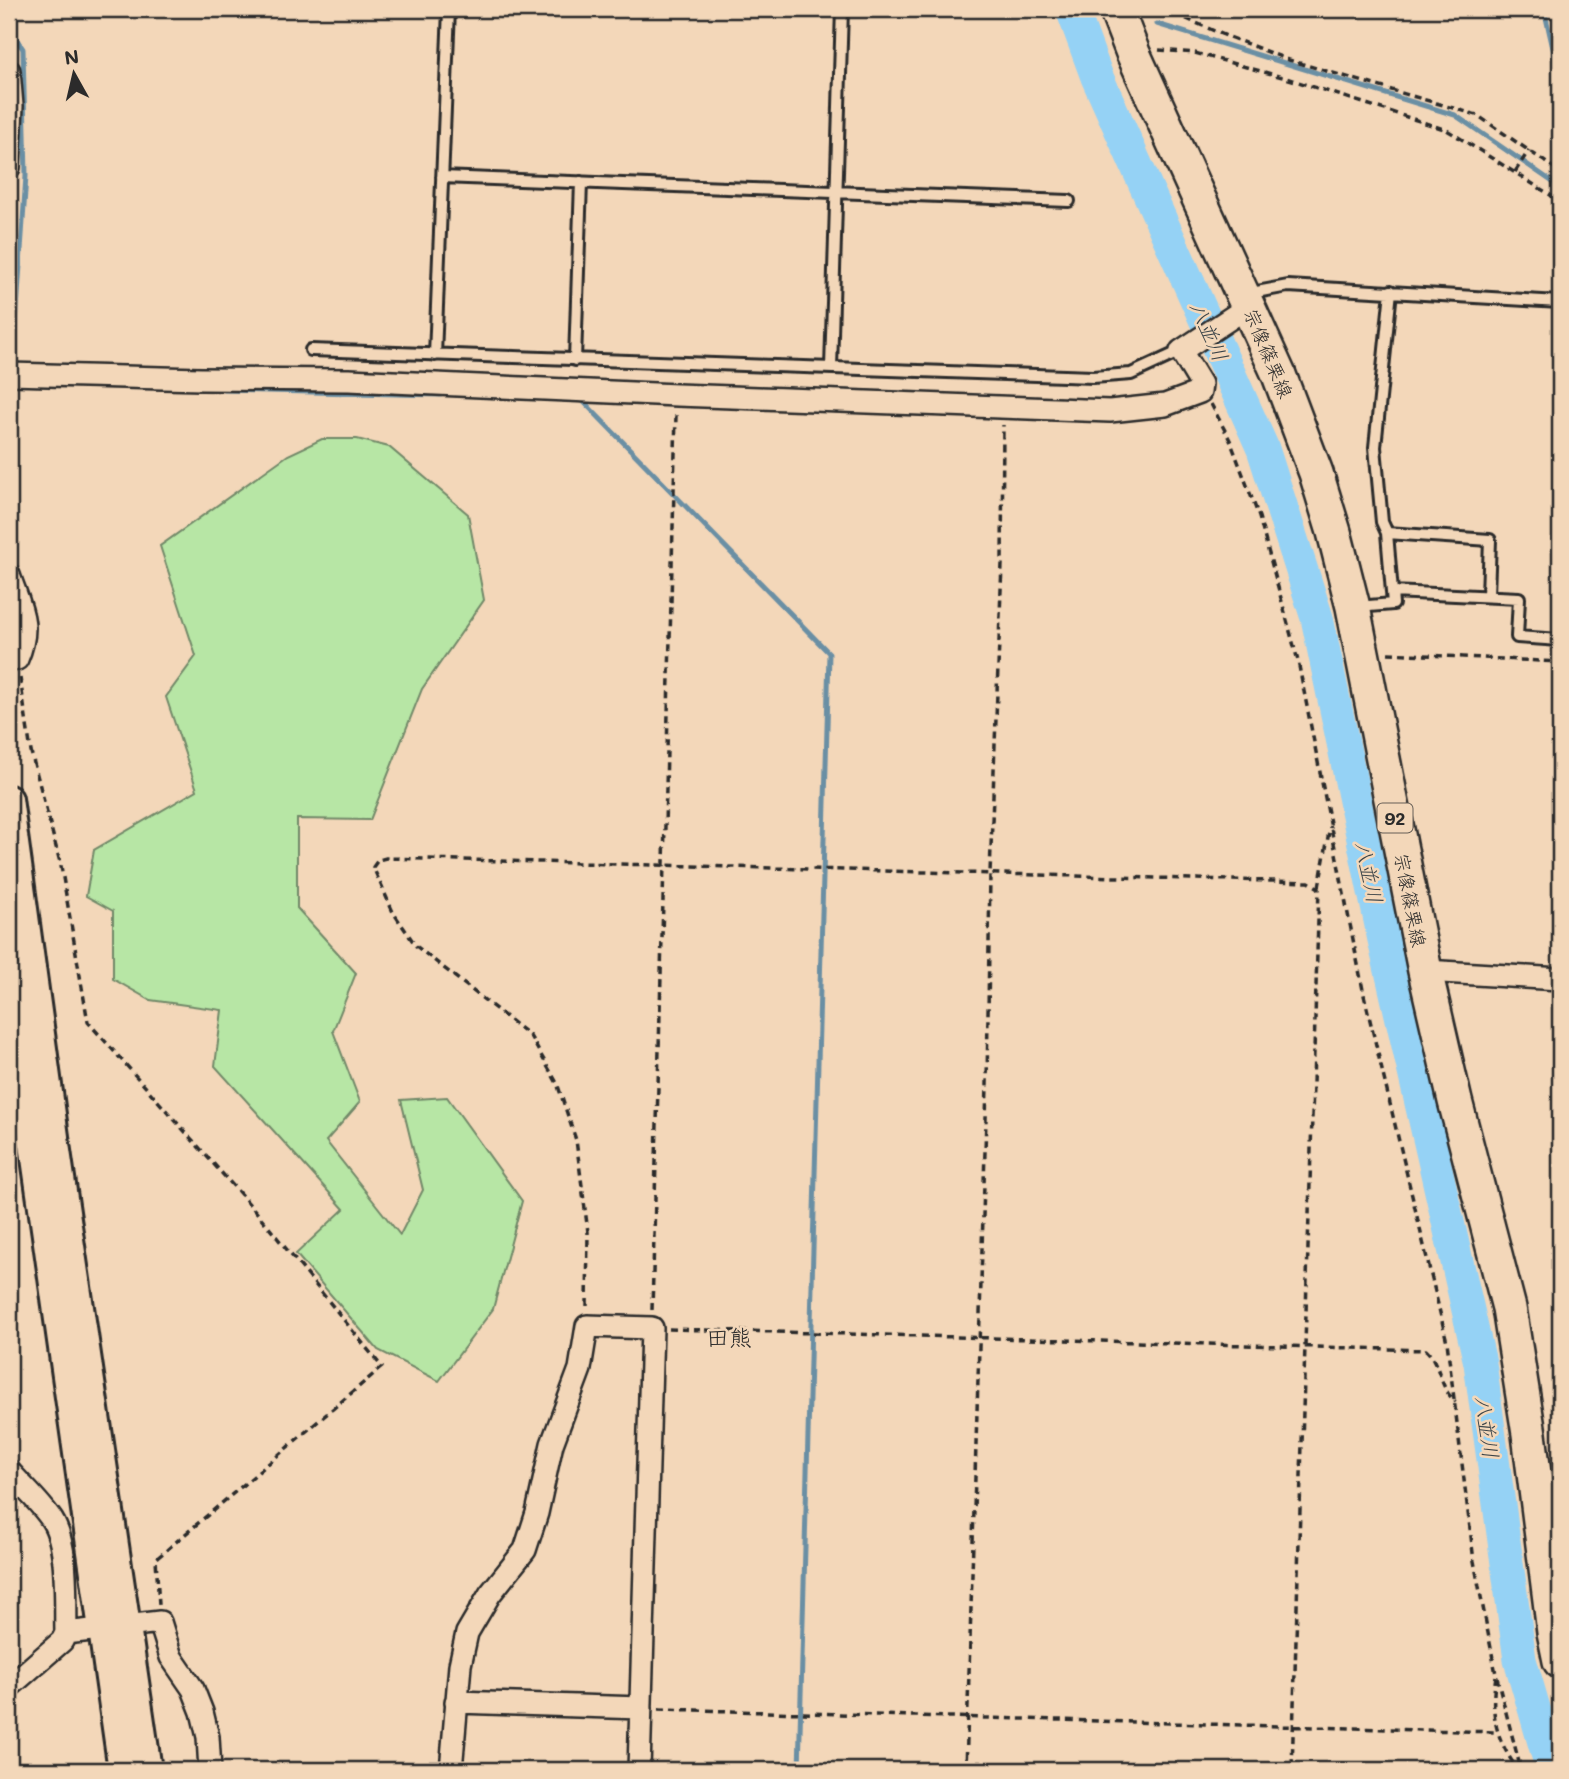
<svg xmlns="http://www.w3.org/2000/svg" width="1569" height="1779" viewBox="0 0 1569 1779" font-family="Mali,'Klee One',sans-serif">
  <rect width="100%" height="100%" fill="#f3d7b9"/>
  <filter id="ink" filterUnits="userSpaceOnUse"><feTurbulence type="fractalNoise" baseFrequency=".0143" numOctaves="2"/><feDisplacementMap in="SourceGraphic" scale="14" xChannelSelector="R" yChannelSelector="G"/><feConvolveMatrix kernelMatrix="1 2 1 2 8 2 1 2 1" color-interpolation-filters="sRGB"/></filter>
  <g filter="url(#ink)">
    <path fill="#b7e6a5" stroke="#718868" stroke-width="2" d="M 322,439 L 357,439 L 389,447 L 468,514 L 484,600 L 422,689 L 370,820 L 297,819 L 297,908 L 356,973 L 333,1031 L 360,1102 L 326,1141 L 400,1235 L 423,1190 L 401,1100 L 447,1097 L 522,1201 L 493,1309 L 439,1381 L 378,1350 L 296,1254 L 344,1209 L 215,1066 L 222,1010 L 150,1000 L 113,979 L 113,911 L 86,896 L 94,850 L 197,790 L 166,697 L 196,656 L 160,546 L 288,455 Z"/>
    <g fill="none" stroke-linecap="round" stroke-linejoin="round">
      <path stroke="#6b8fa4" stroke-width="5" d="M 1544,9 L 1560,79
        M 1157,24 L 1455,115 L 1560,187
        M 9,28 L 23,49 L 26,176 L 13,368
        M 224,390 L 441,395
        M 580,398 L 829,653 L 799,1770"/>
      <path stroke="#95d2f5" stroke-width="33" d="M 1072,9 L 1097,77 L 1263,449 L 1317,618 L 1384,940 L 1480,1363 L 1520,1660 L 1552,1770"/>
      <g stroke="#2b2b2b" stroke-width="16">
        <path id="service" d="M 442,177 L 1069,201
          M 1246,294 L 1288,286 L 1560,302
          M 311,350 L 1093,377 L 1131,374 L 1181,351
          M 435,355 L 449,9
          M 575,360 L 581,182
          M 831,368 L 842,9
          M 1387,533 L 1490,540 L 1488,595
          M 1392,592 L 1519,598 L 1517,637 L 1560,640
          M 1357,607 L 1393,604 L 1387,533 L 1382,522 L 1375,447 L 1391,291"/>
      </g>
      <g stroke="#2b2b2b" stroke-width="26">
        <path id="minor" d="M 9,71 L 12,106 L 9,167
          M 9,374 L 201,379 L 349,380 L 677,395 L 1110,411 L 1165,405 L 1200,392 L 1201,384 L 1181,351 L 1249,306
          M 9,575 C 20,608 32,624 17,659 L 9,660
          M 1425,971 L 1560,979
          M 9,1471 C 23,1487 40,1502 52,1520 C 69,1547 65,1601 66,1633 L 62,1641 L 9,1687
          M 66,1633 L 160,1622 L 171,1657 L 193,1689 L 202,1712 L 208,1737 L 210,1770
          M 456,1702 L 641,1708
          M 451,1770 L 460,1665 L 467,1633 L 490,1594 L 525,1550 L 537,1513 L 552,1444 L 580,1369 L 587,1326 L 652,1328 L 639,1770"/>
      </g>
      <g stroke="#2b2b2b" stroke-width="32">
        <path id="tertiary" d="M 9,799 L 56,1144 L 148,1770
          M 9,975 L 122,1770"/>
      </g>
      <g stroke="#2b2b2b" stroke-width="38">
        <path id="primary" d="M 1116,9 L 1133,53 L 1279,375 L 1316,473 L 1334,532 L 1353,607 L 1425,971 L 1455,1101 L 1509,1308 L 1529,1434 L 1554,1632 L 1560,1661"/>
      </g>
      <path stroke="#2b2b2b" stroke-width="3.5" stroke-dasharray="7 5" stroke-linecap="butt" d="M 1164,9 L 1219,33 L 1289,60 L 1477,115 L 1560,172
        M 1159,50 L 1195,53 L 1286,78 L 1447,130 L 1560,201
        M 1515,172 L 1529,150
        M 1211,404 L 1230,440 L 1259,517 L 1298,661 L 1364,995 L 1447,1342 L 1474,1561 L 1496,1674 L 1521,1770
        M 1388,653 L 1560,662
        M 20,678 L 31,752 L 61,866 L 88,1022 L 258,1214 L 382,1367 L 156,1559 L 159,1605
        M 1319,887 L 1330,826
        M 587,1306 L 588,1232 L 576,1140 L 557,1083 L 530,1036 L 416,946 L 393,912 L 373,867 L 378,860 L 386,858 L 1309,882 L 1319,888 L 1292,1770
        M 652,1310 L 676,415
        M 669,1329 L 1426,1350 C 1441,1364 1439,1389 1456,1402
        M 1496,1676 C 1490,1714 1495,1738 1518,1770
        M 659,1709 L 1496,1732
        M 966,1770 L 987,1086 L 990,873 L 1002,564 L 1003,425"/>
      <use href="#service" stroke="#f3d7b9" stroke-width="10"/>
      <use href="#minor" stroke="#f3d7b9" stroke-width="21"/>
      <use href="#tertiary" stroke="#f3d7b9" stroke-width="26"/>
      <use href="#primary" stroke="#f3d7b9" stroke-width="33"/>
    </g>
  </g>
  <g text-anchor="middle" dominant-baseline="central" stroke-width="5" stroke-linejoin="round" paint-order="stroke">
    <rect fill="#f3d7b9" stroke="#675f56" stroke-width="2" x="1377.5" y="803.5" width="35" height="29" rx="5"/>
    <g font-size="18" font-weight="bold" fill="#2b2b2b">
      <text x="1395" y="818">92</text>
    </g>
    <g font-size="19" fill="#2b2b2b" stroke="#f3d7b9">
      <text transform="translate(1269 353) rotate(67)">宗像篠栗線</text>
      <text transform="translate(1411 900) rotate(79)">宗像篠栗線</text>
    </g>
    <g font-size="21" font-style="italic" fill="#3b4449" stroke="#f3d7b9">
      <text transform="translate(1210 331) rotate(66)">八並川</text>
      <text transform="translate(1370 872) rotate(78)">八並川</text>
      <text transform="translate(1488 1427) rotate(82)">八並川</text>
    </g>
    <g font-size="23" fill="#2b2b2b" stroke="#f3d7b9">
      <text x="729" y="1337">田熊</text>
    </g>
  </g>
  <rect width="1569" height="1779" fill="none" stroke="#f3d7b9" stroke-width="35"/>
  <rect x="18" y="18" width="1534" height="1744" fill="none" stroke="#2b2b2b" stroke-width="2.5" filter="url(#ink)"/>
  <g transform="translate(74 74) rotate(352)" stroke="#f3d7b9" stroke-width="5" paint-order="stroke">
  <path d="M0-5L12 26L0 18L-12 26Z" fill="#2b2b2b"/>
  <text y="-10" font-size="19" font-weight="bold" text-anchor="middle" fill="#2b2b2b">N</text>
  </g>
</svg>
